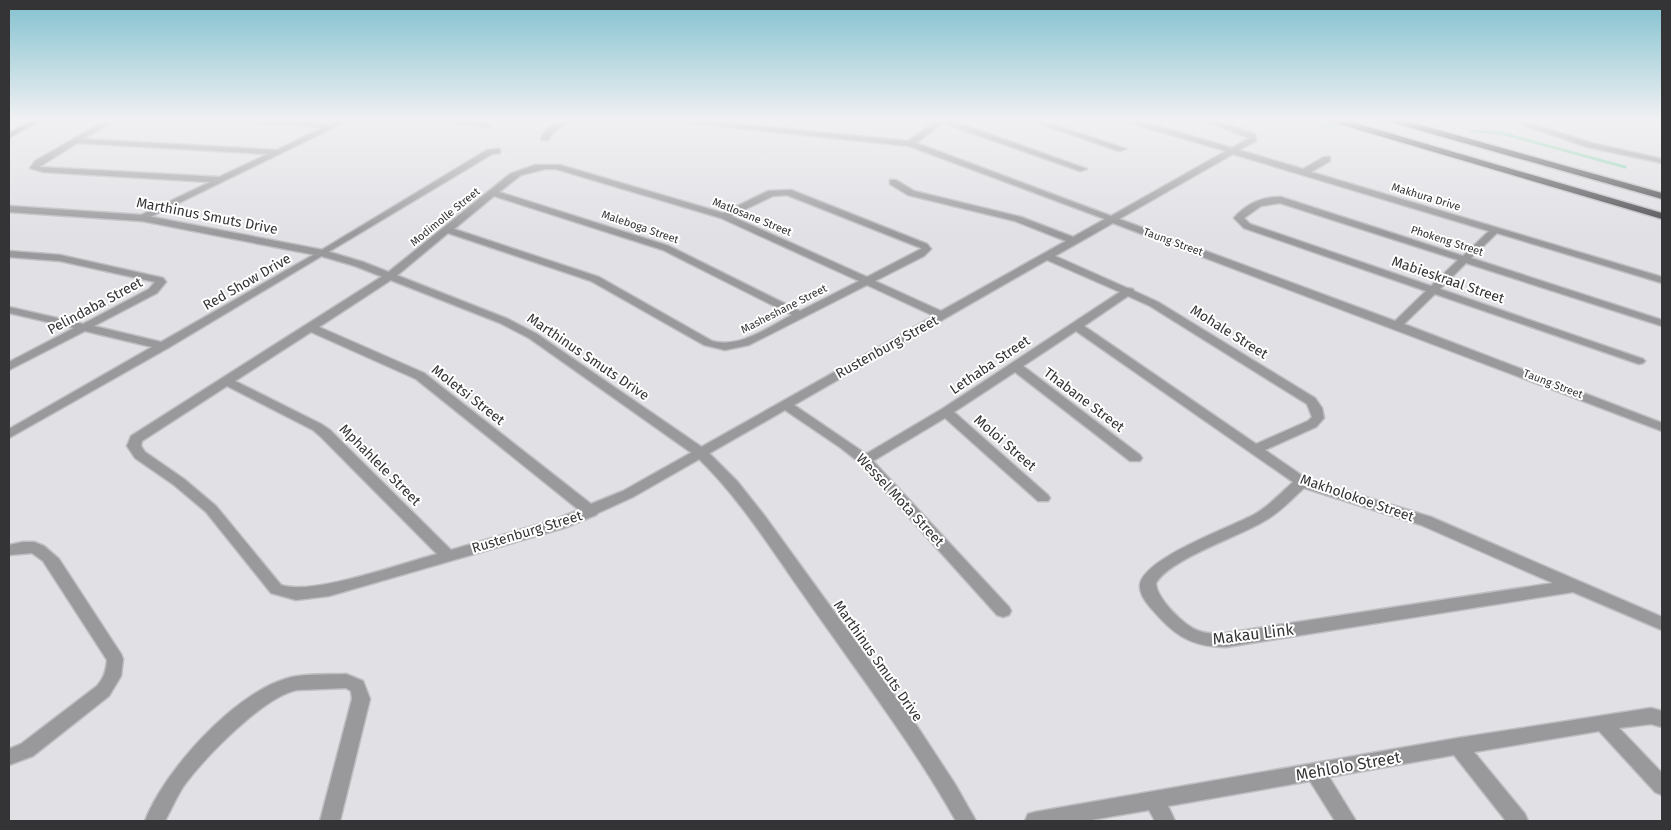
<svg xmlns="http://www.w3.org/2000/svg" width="1671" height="830" viewBox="0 0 1671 830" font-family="'Fira Sans',sans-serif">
  <rect width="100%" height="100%" fill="#e0e0e5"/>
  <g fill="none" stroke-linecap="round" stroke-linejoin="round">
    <path stroke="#89d5aa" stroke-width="3" d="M 1301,119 L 1335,126
      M 1471,131 L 1501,133 L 1625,167"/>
    <g stroke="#bebec2" stroke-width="3">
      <path id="minor" d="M 108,119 L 117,119 L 84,139 L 277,150 L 322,128 L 298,125 L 202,121 L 198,119 L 298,121 L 329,125 L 342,119 L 351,119 L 142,221 L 139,220 L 139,216 L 210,182 L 43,172 L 30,168 L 35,161 ZM 77,143 L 268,154 L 219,177 L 39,167 Z
        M 429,119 L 451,119 L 488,123 L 492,125 L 488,127 L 433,121 Z
        M 562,119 L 570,119 L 552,134 L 548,140 L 542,140 L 541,138 L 546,130 Z
        M 667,119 L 688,119 L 908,141 L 935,122 L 925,121 L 925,119 L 947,119 L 1087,169 L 1080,171 L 943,123 L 916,143 L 1111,216 L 1226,151 L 1124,121 L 1124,119 L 1134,119 L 1232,148 L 1249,138 L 1200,119 L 1210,119 L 1255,134 L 1256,141 L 1239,150 L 1303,169 L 1324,157 L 1330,157 L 1330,161 L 1311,172 L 1662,277 L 1662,283 L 1497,233 L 1471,258 L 1662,320 L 1662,326 L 1466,263 L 1440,289 L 1643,359 L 1645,361 L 1643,363 L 1639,364 L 1435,294 L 1404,324 L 1662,423 L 1662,431 L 1113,223 L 1055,256 L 1127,288 L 1133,289 L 1134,291 L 1158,302 L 1315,398 L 1322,408 L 1324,418 L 1316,427 L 1265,450 L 1307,479 L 1431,517 L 1662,617 L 1662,630 L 1573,592 L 1226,647 C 1197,647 1179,639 1159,617 C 1152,609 1139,597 1140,585 C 1143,558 1232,527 1255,514 C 1269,506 1281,493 1293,482 L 1076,331 L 1023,366 L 1140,455 L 1142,458 L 1140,461 L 1130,461 L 1015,372 L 954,412 L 1048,495 L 1050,498 L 1048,501 L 1038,501 L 945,418 L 873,461 L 1009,607 L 1011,611 L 1009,615 L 1003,617 L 997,615 L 860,463 L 841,448 L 785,410 L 633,497 L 598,513 L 596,515 L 564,528 L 329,596 L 296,600 L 271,593 L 206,512 L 174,485 L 135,458 L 127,446 L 131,436 L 386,274 L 510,174 L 535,165 L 560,165 L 723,213 L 768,191 L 791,190 L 927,244 L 931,249 L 924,256 L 875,281 L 941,311 L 1066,241 L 1015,221 L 908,195 L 890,184 L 890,180 L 896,180 L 914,191 L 1021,217 L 1073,237 L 1105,219 L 909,146 L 670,121 ZM 1233,154 L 1489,231 L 1463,256 L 1281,197 C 1263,196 1246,204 1234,218 L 1244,228 L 1426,291 L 1395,321 L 1119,219 ZM 545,169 L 556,169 L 721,218 L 859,281 L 800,311 L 669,246 L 499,192 L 521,175 ZM 787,195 L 921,248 L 921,249 L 867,277 L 731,216 L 773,196 ZM 494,196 L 663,250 L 792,315 C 768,327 740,349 712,341 L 599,277 L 454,229 ZM 1280,203 L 1458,260 L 1431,286 L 1250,224 L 1244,218 L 1261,206 ZM 448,233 L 591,281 L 704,345 L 725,350 L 749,345 L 867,285 L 934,316 L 623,491 L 591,504 L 424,373 L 319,327 L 394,278 ZM 1047,260 L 1120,292 L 942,409 L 866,454 L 794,405 ZM 1128,296 L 1150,306 L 1307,404 L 1312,417 L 1308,421 L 1256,444 L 1084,326 ZM 311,332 L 416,379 L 579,510 L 554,520 L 451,550 L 330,430 L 321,424 L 235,381 ZM 227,386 L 313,430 L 320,436 L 437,554 C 402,563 313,596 281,585 L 216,506 L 184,479 L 145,452 L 141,446 L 142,441 ZM 1304,488 L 1421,525 L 1553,583 L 1226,633 C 1217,634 1207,634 1199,631 C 1185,627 1156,598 1156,583 C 1171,558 1239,537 1266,520 C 1280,512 1292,499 1304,488 Z
        M 1026,119 L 1037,119 L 1126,149 L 1119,151 Z
        M 1506,119 L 1517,119 L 1592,143 L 1662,159 L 1662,163 L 1587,147 Z
        M 497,149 L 500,149 L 500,153 L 492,154 L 168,348 L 9,438 L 9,429 L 152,347 L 85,331 L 9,370 L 9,362 L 74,328 L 9,313 L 9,307 L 83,324 L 149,289 L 155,282 L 60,261 L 9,257 L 9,251 L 60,255 L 163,278 L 166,282 L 157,293 L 94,326 L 161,342 L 320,251 L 487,150 Z
        M 23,542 L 34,542 L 44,546 L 59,559 L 121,654 L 123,659 L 121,676 L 109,696 L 33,756 L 9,765 L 9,749 L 21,744 L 97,686 C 104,678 106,671 107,660 L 43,561 L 32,553 L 9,555 L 9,545 Z
        M 346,674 L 363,681 L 370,699 L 340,821 L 320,821 L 352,699 L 351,691 L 346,688 L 297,690 C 264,696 203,759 183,787 C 176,798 171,810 165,821 L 145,821 C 164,771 233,695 285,679 C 304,673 326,675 346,674 Z
        M 1651,708 L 1662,711 L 1662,727 L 1651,724 L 1619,728 L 1662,773 L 1662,795 L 1655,792 L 1599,731 L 1474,752 L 1525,814 L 1528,821 L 1506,821 L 1454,755 L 1329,777 L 1356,821 L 1335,821 L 1310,781 L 1168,806 L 1175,821 L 1155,821 L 1149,810 L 1085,821 L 1025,821 L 1028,814 L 1035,812 L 1458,738 Z"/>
    </g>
    <g stroke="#bebec2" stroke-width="3">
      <path id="tertiary" d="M 9,206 L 142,215 L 323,250 L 363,262 L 508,319 L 537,334 L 706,450 L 737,481 L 764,515 L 917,726 L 955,784 L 976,821 L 956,821 C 911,741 855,669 803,594 C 769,546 739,497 696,456 L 529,338 L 500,323 L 355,266 L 321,256 L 142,221 L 9,212 Z"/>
    </g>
    <g stroke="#bebec2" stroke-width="3">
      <path id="secondary" d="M 34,119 L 43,119 L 9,138 L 9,133 Z"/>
    </g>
    <g stroke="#bebec2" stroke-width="3">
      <path id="motorway" d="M 1328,119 L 1341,119 L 1662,213 L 1662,219 L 1329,121 Z
        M 1386,119 L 1399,119 L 1662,193 L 1662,199 L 1387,121 Z"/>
    </g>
    <use href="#minor" fill="#99999b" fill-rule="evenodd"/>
    <use href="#tertiary" fill="#99999b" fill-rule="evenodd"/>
    <use href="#secondary" fill="#767679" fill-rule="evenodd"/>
    <use href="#motorway" fill="#49494d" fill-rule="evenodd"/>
  </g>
  <linearGradient id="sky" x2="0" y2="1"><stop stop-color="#82c1cf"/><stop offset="0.51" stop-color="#f1f1f3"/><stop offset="1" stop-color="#f1f1f3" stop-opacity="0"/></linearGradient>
  <rect width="1671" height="235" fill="url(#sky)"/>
  <g text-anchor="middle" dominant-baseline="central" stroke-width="4" stroke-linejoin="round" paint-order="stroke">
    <g font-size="11" fill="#343436" stroke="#fff">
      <text transform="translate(1426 197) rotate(17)">Makhura Drive</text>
      <text transform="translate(445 217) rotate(-39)">Modimolle Street</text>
      <text transform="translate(752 217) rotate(22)">Matlosane Street</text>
      <text transform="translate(640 227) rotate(19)">Maleboga Street</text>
      <text transform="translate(1447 241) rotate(18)">Phokeng Street</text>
      <text transform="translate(1173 242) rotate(20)">Taung Street</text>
      <text transform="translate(784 309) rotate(-27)">Masheshane Street</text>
      <text transform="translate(1553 384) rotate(21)">Taung Street</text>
    </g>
    <g font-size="14" fill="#343436" stroke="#fff">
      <text transform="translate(207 216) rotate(11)">Marthinus Smuts Drive</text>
      <text transform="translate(1448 280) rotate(19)">Mabieskraal Street</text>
      <text transform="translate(247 282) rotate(-30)">Red Show Drive</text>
      <text transform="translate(95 306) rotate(-28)">Pelindaba Street</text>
      <text transform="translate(1229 332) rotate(32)">Mohale Street</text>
      <text transform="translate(887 347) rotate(-29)">Rustenburg Street</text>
      <text transform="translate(588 357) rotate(34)">Marthinus Smuts Drive</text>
      <text transform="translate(990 365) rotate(-34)">Lethaba Street</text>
      <text transform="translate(468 395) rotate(38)">Moletsi Street</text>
      <text transform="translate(1084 400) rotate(37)">Thabane Street</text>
      <text transform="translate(1005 443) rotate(41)">Moloi Street</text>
      <text transform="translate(380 465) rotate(45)">Mphahlele Street</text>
      <text transform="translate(1357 498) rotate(19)">Makholokoe Street</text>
      <text transform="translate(900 500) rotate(47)">Wessel Mota Street</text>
      <text transform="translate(527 532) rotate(-17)">Rustenburg Street</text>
      <text transform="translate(878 661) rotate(55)">Marthinus Smuts Drive</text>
    </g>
    <g font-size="16" fill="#343436" stroke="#fff">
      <text transform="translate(1253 634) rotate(-7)">Makau Link</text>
      <text transform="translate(1348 766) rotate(-10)">Mehlolo Street</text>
    </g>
  </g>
  <rect width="1671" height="830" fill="none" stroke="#343436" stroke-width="20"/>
</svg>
